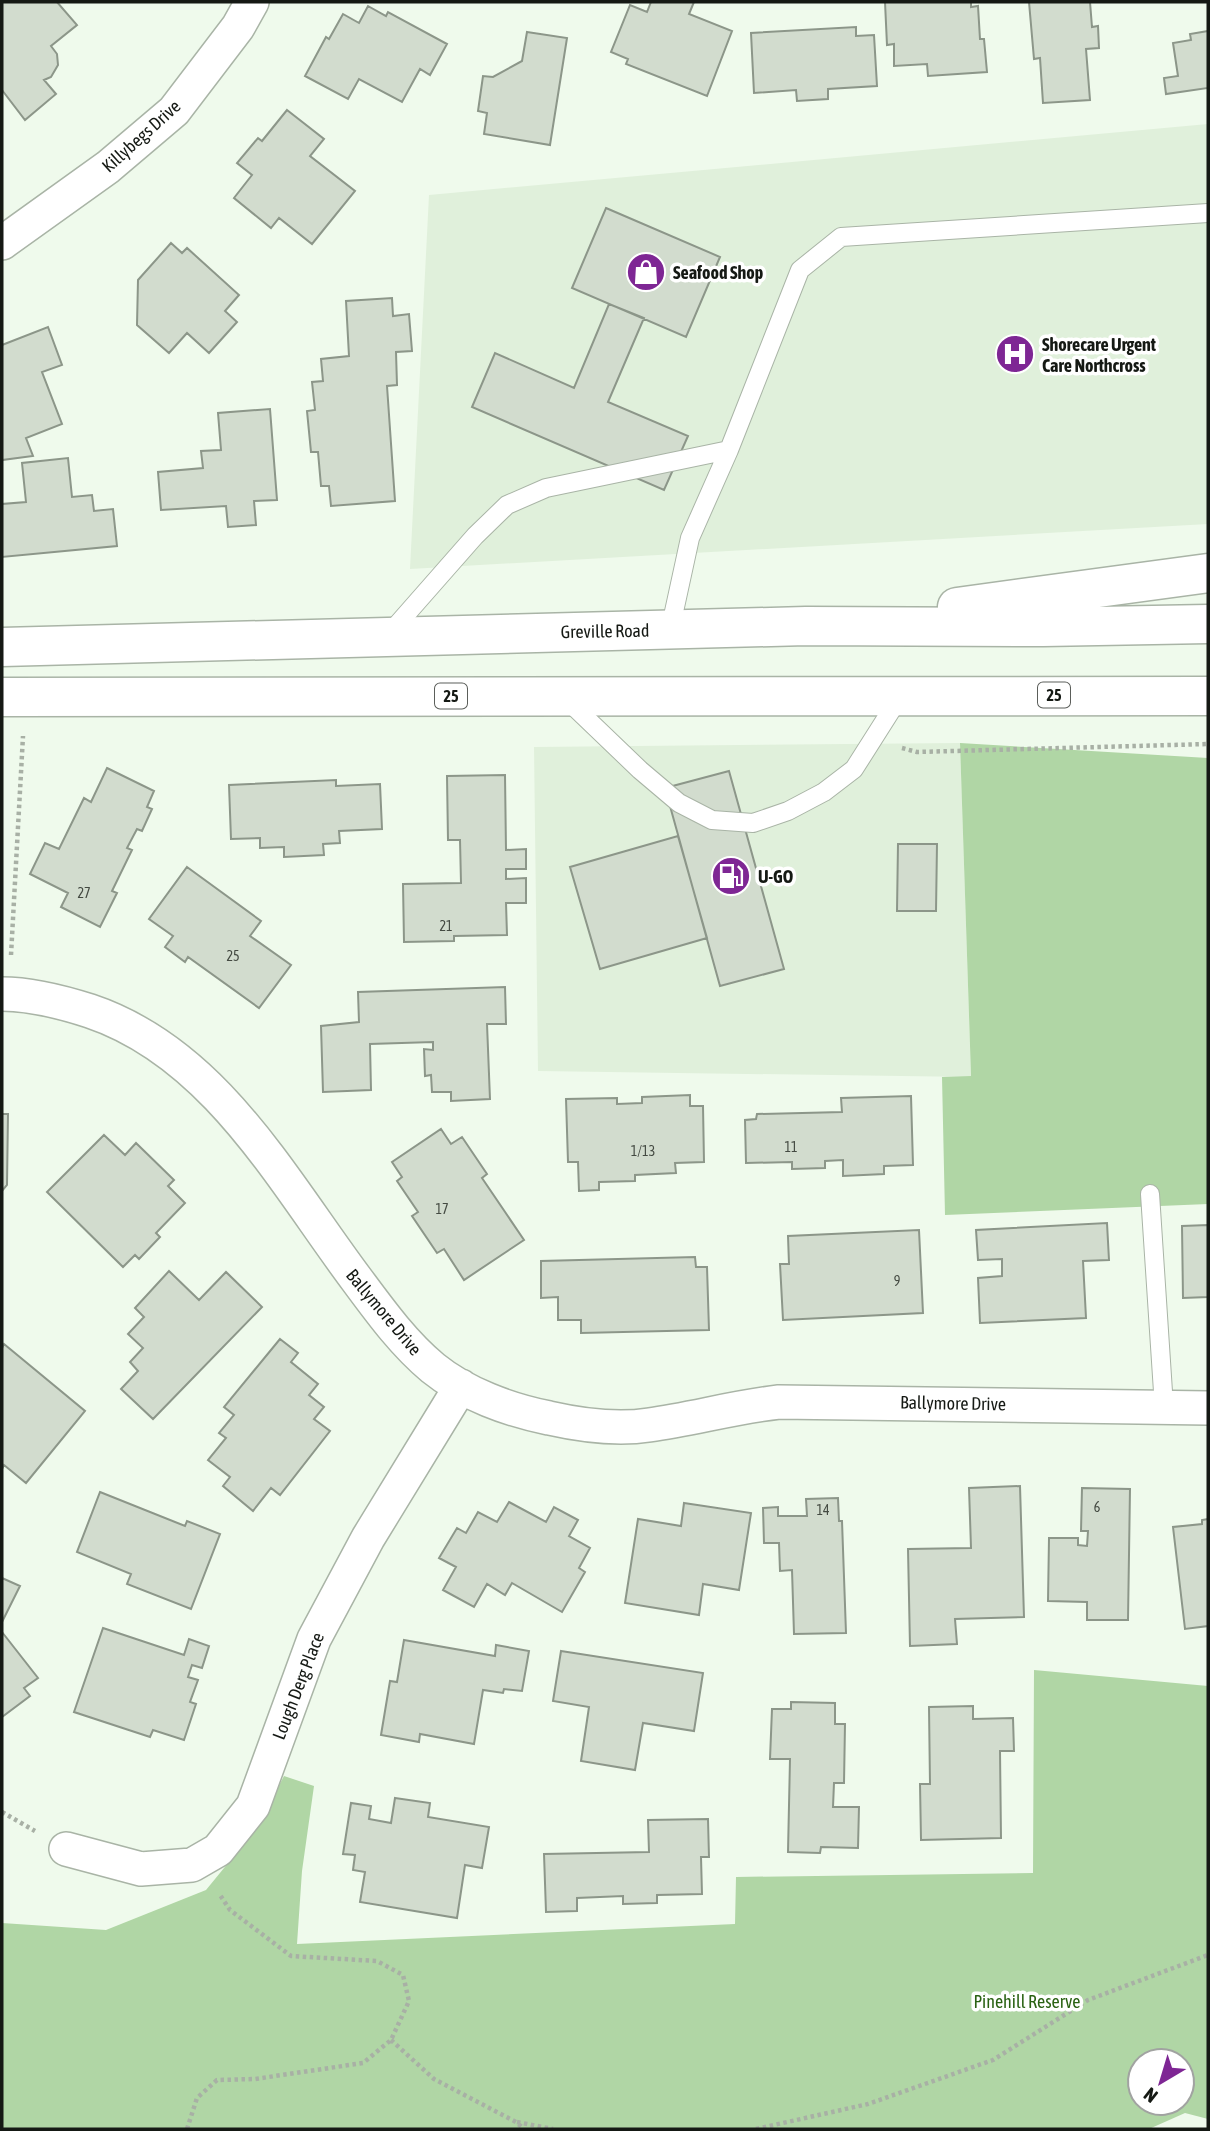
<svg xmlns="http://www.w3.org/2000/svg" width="1210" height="2131" viewBox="0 0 1210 2131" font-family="'Asap Condensed',sans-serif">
  <rect width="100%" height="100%" fill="#effaec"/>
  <path fill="#e0f0db" d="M 1208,124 L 1208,524 L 410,569 L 429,195 Z
    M 960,743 L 971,1077 L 538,1071 L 534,747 Z"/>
  <path fill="#b0d6a5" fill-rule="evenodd" d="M 960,743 L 1208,758 L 1208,1204 L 945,1215 L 942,1077 L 971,1076 Z
    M 1034,1670 L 1208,1686 L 1208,2119 L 1185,2113 L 1149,2129 L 2,2129 L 2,1923 L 106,1930 L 206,1890 L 256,1829 L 284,1776 L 314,1786 L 302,1871 L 297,1944 L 735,1924 L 736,1877 L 1033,1873 ZM 1140,2061 L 1182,2061 L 1182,2103 L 1140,2103 Z"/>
  <path fill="#d2dcce" stroke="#8c9689" stroke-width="2" d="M 2,2 L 57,2 L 77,25 L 51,46 L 57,54 L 58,65 L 51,77 L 44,80 L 56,94 L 25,120 L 2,90 Z
    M 651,2 L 694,2 L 689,14 L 732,31 L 707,96 L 626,64 L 628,59 L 611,52 L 630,5 L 647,12 Z
    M 885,2 L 971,2 L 971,7 L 978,6 L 980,39 L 984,39 L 987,72 L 928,76 L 927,64 L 894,66 L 894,44 L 887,45 Z
    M 1029,2 L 1090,2 L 1092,27 L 1098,26 L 1099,48 L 1086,49 L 1090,100 L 1043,103 L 1040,58 L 1034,59 Z
    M 368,6 L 386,16 L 388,12 L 447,44 L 430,75 L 420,69 L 402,102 L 359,79 L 348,99 L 305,76 L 326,37 L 329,39 L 343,14 L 359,23 Z
    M 856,27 L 856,36 L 874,35 L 877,86 L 828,89 L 828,99 L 797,101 L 796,90 L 754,93 L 751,33 Z
    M 1208,31 L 1208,88 L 1166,94 L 1164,78 L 1178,76 L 1173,43 L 1191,40 L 1190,34 Z
    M 527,32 L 567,38 L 550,145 L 484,134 L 487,113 L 478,111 L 483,76 L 493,77 L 522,61 Z
    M 287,110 L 324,139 L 310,156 L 355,191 L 312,244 L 279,218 L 271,228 L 234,198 L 252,175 L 237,163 L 258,138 L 262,141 Z
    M 606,208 L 720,257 L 686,337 L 572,288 Z
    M 171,243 L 182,253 L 187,248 L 239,295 L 225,311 L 237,322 L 209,353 L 187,333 L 169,353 L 137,325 L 138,280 Z
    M 392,298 L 393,316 L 409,314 L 412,351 L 396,352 L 397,385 L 387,386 L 395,501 L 331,506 L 329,486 L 321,486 L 318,452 L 311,452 L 307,411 L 315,410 L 312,382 L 323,381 L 321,359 L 349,356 L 346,301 Z
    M 609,304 L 644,318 L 608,402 L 688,436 L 664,490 L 472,407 L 495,353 L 574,388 Z
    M 48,327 L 62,365 L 42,372 L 62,424 L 26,438 L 33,456 L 2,460 L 2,345 Z
    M 270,409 L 277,500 L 254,501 L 256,525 L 228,527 L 226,506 L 161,510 L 158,472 L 203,468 L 201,451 L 221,450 L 218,413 Z
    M 68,458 L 72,497 L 92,495 L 94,511 L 113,509 L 117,546 L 2,557 L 2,504 L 26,502 L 22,463 Z
    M 107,768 L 154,791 L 147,807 L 152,809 L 142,831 L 137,829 L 127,848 L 132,850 L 112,891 L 117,893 L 100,927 L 61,907 L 68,893 L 30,874 L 45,843 L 59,849 L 84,798 L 91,802 Z
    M 729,771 L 784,969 L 720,986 L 665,788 Z
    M 505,775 L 506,850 L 526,849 L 526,869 L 506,869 L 506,879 L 526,878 L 526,903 L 506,903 L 507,935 L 454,936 L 454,941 L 404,942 L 403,884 L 461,883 L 460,840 L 448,840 L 447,776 Z
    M 336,780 L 336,786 L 380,784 L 382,829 L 339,831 L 340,843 L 323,844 L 324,855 L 284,857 L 284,847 L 260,848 L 260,838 L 231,839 L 229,785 Z
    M 678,836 L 707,938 L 600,969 L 570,867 Z
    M 898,844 L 937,844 L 936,911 L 897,911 Z
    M 187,867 L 261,921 L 250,936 L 291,965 L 259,1008 L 188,957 L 185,962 L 165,947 L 173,936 L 149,919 Z
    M 505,987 L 506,1024 L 487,1024 L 490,1099 L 451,1101 L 451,1092 L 432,1092 L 431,1075 L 425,1076 L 424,1049 L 433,1050 L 433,1042 L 370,1044 L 371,1090 L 323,1092 L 321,1026 L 359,1022 L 358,992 Z
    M 690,1095 L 690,1106 L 703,1106 L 704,1162 L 675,1163 L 676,1173 L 635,1175 L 635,1181 L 599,1182 L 599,1190 L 579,1191 L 578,1162 L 568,1162 L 566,1099 L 617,1098 L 617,1104 L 642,1103 L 642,1097 Z
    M 911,1096 L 913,1165 L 884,1166 L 884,1174 L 843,1176 L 843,1160 L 825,1161 L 825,1168 L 792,1169 L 792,1162 L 746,1163 L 745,1120 L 756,1119 L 757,1114 L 842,1112 L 841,1098 Z
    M 2,1114 L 8,1114 L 7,1185 L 2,1191 Z
    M 441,1129 L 451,1144 L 462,1137 L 487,1174 L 482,1178 L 524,1240 L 464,1280 L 444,1249 L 437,1253 L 412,1216 L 418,1212 L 397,1181 L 402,1177 L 392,1162 Z
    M 104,1135 L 125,1155 L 136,1143 L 174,1180 L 168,1186 L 185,1203 L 156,1233 L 160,1237 L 139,1259 L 135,1255 L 123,1267 L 47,1192 Z
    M 1107,1223 L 1109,1260 L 1083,1261 L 1086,1318 L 980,1323 L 978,1278 L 1002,1276 L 1002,1259 L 978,1260 L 976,1230 Z
    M 1208,1225 L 1208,1297 L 1183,1298 L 1182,1226 Z
    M 919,1230 L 923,1313 L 783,1320 L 780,1264 L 789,1264 L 788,1236 Z
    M 695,1257 L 696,1267 L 707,1267 L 709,1330 L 581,1333 L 581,1320 L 558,1320 L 558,1297 L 541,1298 L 541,1261 Z
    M 169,1271 L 199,1300 L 226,1272 L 262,1307 L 153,1419 L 121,1389 L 138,1371 L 130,1362 L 143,1348 L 128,1334 L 144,1317 L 135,1308 Z
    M 280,1339 L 298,1353 L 291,1362 L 318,1384 L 309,1395 L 324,1407 L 314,1419 L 330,1431 L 280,1495 L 271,1488 L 253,1511 L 223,1486 L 230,1477 L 208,1460 L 226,1438 L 219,1433 L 234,1415 L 224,1407 Z
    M 4,1344 L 85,1411 L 26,1483 L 4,1465 L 2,1469 L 2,1348 Z
    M 1020,1486 L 1024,1617 L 955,1619 L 957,1644 L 910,1646 L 908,1549 L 971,1548 L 969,1488 Z
    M 1082,1488 L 1130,1489 L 1128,1620 L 1087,1620 L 1087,1602 L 1048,1601 L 1049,1538 L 1078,1538 L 1078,1545 L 1087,1546 L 1088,1531 L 1081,1531 Z
    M 100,1492 L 185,1526 L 187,1521 L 220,1534 L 191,1609 L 127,1584 L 131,1574 L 77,1552 Z
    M 838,1498 L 839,1521 L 842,1521 L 846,1633 L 794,1634 L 792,1570 L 780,1571 L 779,1543 L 764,1543 L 763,1508 L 778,1507 L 778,1516 L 807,1516 L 806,1499 Z
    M 509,1502 L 546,1522 L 554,1507 L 578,1520 L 569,1536 L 590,1548 L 579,1568 L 585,1572 L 562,1612 L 512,1583 L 505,1595 L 487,1584 L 474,1607 L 443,1590 L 456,1567 L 439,1558 L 457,1528 L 466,1533 L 478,1512 L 497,1522 Z
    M 684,1503 L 751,1513 L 739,1590 L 703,1584 L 699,1615 L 625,1603 L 638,1519 L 681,1526 Z
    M 1208,1519 L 1208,1626 L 1185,1629 L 1173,1527 L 1202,1524 L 1202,1520 Z
    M 2,1578 L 20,1586 L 2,1622 Z
    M 103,1628 L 184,1655 L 189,1639 L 209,1646 L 202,1668 L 192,1665 L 188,1677 L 198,1680 L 190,1702 L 196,1704 L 184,1740 L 153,1730 L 150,1737 L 74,1712 Z
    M 2,1632 L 38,1678 L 24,1688 L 30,1696 L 2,1717 Z
    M 404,1640 L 495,1656 L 496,1645 L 529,1651 L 522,1691 L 504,1689 L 503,1693 L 483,1690 L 474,1744 L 420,1734 L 419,1742 L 381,1735 L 390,1681 L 397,1682 Z
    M 561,1651 L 703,1673 L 694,1731 L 643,1723 L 635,1770 L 581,1761 L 589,1707 L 553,1701 Z
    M 791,1702 L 835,1703 L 835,1724 L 845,1724 L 844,1783 L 834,1783 L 833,1807 L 859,1807 L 858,1848 L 821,1847 L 820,1853 L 788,1852 L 790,1759 L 770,1759 L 772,1709 L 791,1709 Z
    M 973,1706 L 973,1719 L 1013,1718 L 1014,1751 L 1000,1751 L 1001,1838 L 921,1840 L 920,1784 L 930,1784 L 929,1707 Z
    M 395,1798 L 430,1803 L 428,1817 L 489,1827 L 482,1868 L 465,1865 L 457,1918 L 360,1902 L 365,1872 L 353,1870 L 355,1855 L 343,1854 L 351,1803 L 371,1806 L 369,1819 L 391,1823 Z
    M 708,1819 L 709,1857 L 701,1857 L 702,1894 L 657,1895 L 657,1903 L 623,1904 L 623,1896 L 577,1898 L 577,1911 L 546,1912 L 544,1854 L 649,1852 L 648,1820 Z"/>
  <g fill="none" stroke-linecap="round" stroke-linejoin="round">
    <g stroke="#a9b4a6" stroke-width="20">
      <path id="lane" d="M 670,630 L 690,538 L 729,450 L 800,270 L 841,237 L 1208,213
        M 388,635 L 475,536 L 507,505 L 546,488 L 729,450
        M 566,699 L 640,770 L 679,803 L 712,820 L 753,823 L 788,811 L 824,792 L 854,769 L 901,695
        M 1150,1194 L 1164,1407"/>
    </g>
    <g stroke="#a9b4a6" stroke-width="36">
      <path id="street" d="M 2,243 L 108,167 L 174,111 L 238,27 L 252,2
        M 2,994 C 31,994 62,1002 90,1011 C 215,1053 282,1180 357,1280 C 380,1311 403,1343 433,1368 C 465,1394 509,1410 549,1418 C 580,1425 617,1430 649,1425 C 692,1419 735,1407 779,1402 L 1208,1408
        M 66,1849 L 141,1869 L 192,1865 L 218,1850 L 253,1806 L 314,1639 L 368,1538 L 461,1386"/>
    </g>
    <g stroke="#a9b4a6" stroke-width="41">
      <path id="primary" d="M 957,607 L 1208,573
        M 2,647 L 806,626 L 1043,627 L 1208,624
        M 2,697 L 1208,696"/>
    </g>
    <path stroke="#a8b0a5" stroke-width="4.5" stroke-dasharray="3.5 3.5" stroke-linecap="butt" d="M 902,748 L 917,752 L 1208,744
      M 11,955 L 23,736
      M 2,1812 L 35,1831
      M 391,2040 L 434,2079 L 516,2122 L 524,2129
      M 517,2122 L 553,2129
      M 187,2129 L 197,2098 L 217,2080 L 255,2079 L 363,2063 L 391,2040 L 409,2001 L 403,1975 L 377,1961 L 291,1956 L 230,1910 L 220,1895
      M 756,2129 L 868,2104 L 993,2060 L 1088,2000 L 1208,1955"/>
    <use href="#lane" stroke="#fff" stroke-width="18"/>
    <use href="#street" stroke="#fff" stroke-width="33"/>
    <use href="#primary" stroke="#fff" stroke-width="38"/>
  </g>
  <defs>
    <g id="shop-disc" transform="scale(2.0125)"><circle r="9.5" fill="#7e2694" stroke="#fff"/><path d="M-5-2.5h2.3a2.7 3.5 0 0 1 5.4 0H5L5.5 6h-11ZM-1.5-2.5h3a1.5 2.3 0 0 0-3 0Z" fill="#fff"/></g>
    <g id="hospital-disc" transform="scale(2.0125)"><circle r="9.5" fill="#7e2694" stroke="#fff"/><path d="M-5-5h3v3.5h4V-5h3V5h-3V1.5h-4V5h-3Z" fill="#fff"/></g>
    <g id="fuel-disc" transform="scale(2.0125)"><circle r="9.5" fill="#7e2694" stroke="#fff"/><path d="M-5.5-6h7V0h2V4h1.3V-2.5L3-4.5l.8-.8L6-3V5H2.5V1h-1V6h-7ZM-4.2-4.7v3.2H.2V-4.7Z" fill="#fff"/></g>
  </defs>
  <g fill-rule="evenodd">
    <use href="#shop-disc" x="646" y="272"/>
    <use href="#hospital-disc" x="1015" y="354"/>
    <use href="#fuel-disc" x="731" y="876"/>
  </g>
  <g text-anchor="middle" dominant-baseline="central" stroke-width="7" stroke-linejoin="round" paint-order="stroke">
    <g font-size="14" fill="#444a42">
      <text x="84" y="893">27</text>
      <text x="446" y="926">21</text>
      <text x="233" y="956">25</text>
      <text x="791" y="1147">11</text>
      <text x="643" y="1151">1/13</text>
      <text x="442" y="1209">17</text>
      <text x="897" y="1281">9</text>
      <text x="1097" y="1507">6</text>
      <text x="823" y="1510">14</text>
    </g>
    <g fill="#fff" stroke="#5b5e5a" stroke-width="2">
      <rect x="1038" y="682.5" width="32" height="25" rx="5"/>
      <rect x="435" y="683.5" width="32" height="25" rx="5"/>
    </g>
    <g font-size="16" font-weight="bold" fill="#151914">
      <text x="1054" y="695">25</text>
      <text x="451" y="696">25</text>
    </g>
    <g font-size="18" fill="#151914" stroke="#fff">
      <text transform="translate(141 136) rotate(-42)">Killybegs Drive</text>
      <text transform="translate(605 631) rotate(-1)">Greville Road</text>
      <text transform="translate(384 1312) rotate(50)">Ballymore Drive</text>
      <text transform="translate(953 1403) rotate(1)">Ballymore Drive</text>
      <text transform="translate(298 1686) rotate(-69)">Lough Derg Place</text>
    </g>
    <g font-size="18" font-weight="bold" fill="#151914" stroke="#fff" text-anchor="start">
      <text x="673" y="272">Seafood Shop</text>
      <text x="1042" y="344">Shorecare Urgent<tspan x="1042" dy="21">Care Northcross</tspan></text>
      <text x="758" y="876">U-GO</text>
    </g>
    <g font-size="18" fill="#2a6213" stroke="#fff">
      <text x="1027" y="2001">Pinehill Reserve</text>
    </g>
  </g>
  <rect width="1210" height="2131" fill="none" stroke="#151914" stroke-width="7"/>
  <g transform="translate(1161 2082) rotate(218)"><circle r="33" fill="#ffffff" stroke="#a1a3a1" stroke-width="2"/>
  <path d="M0-5L12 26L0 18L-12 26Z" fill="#7e2694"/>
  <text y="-10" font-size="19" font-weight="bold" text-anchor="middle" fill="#151914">N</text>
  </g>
</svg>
